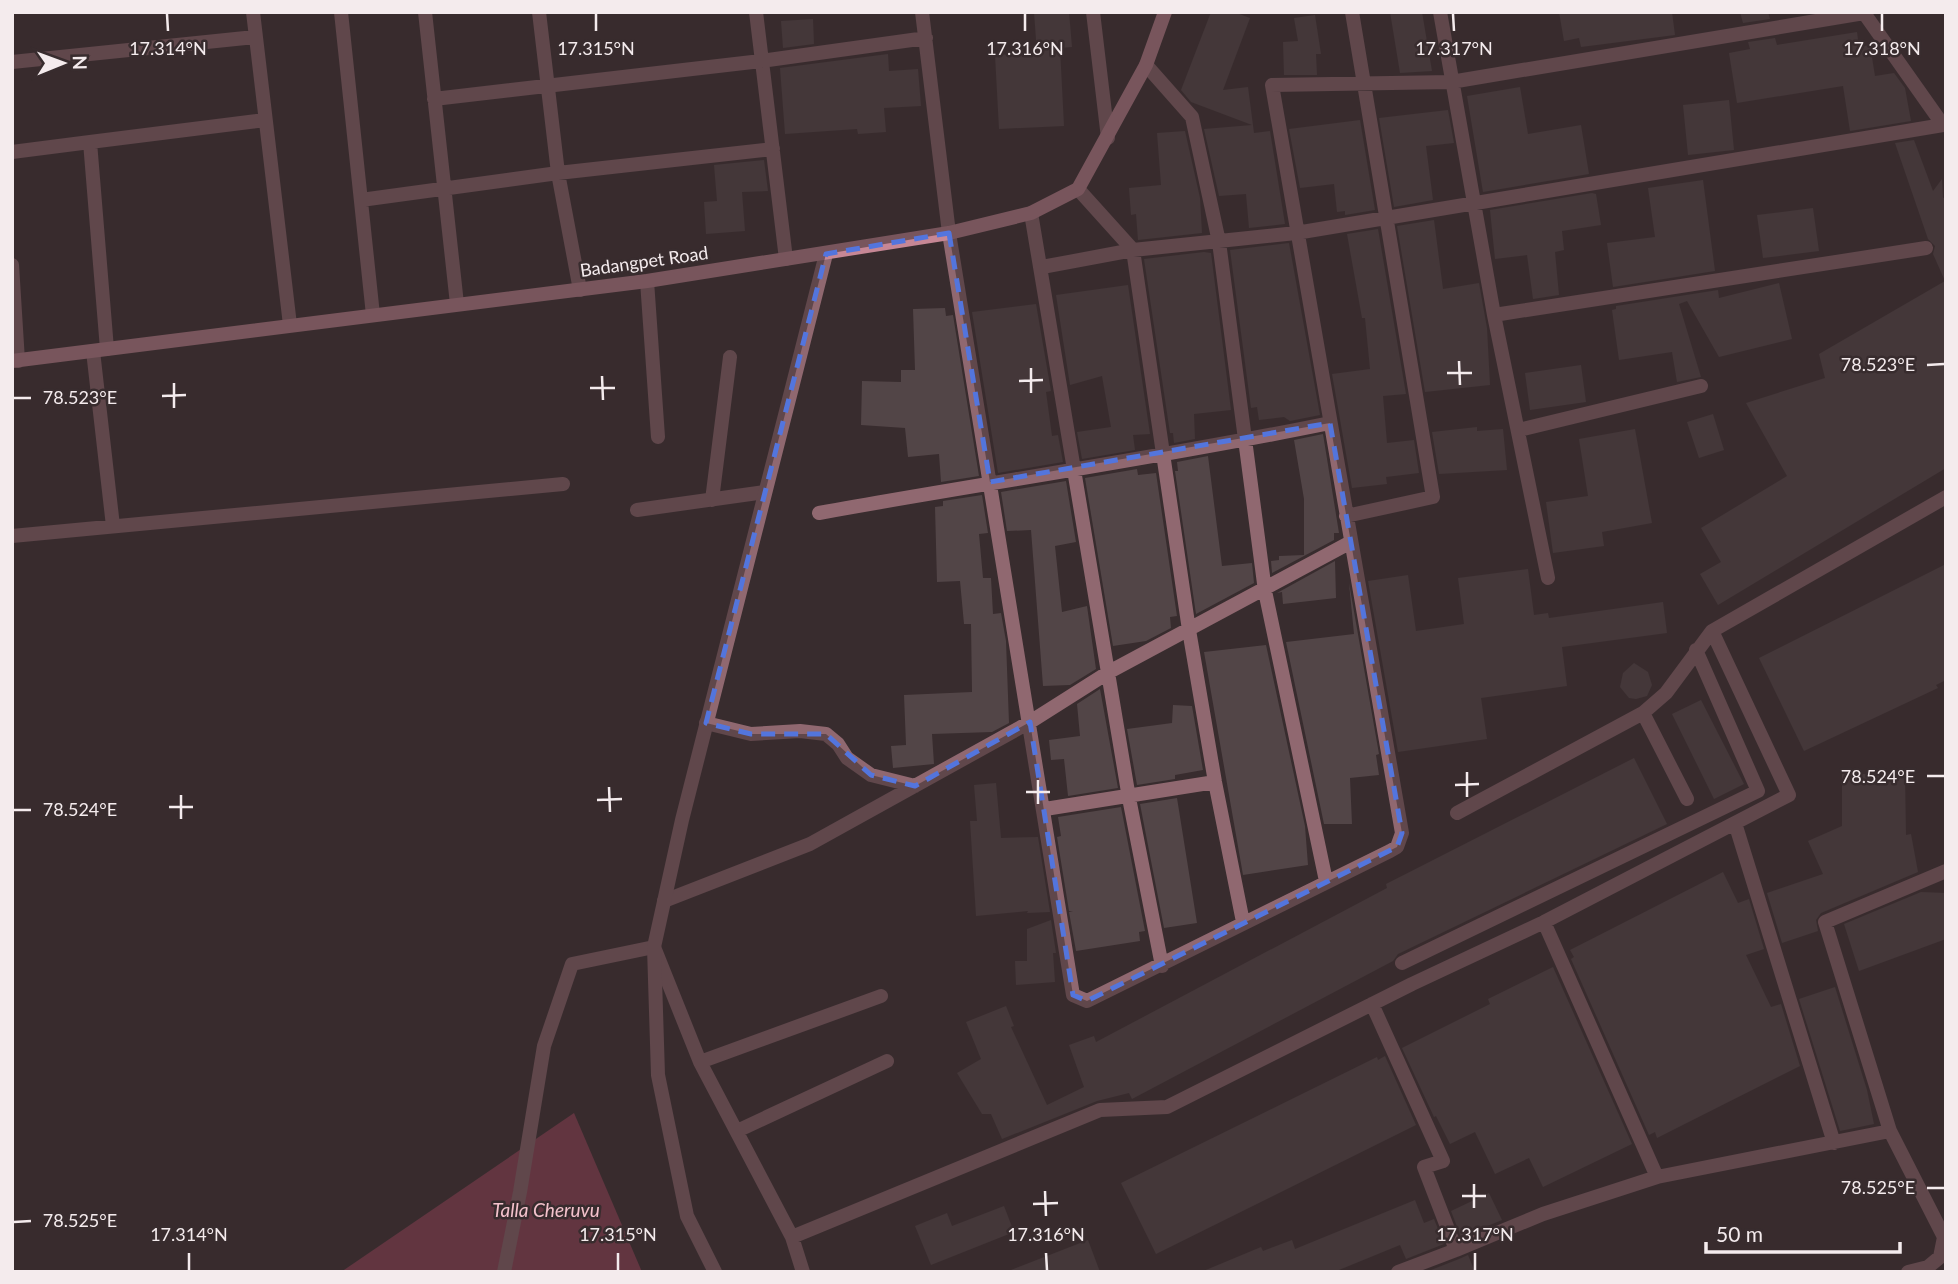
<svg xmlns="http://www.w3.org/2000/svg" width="1958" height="1284" viewBox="0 0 1958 1284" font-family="Lato,sans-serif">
  <rect width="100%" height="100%" fill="#382c2e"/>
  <path fill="#954158" d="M 574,1113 L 642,1272 L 341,1272 Z"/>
  <path fill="#524547" d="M 1034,12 L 1069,12 L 1072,47 L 1060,48 L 1064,126 L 999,129 L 995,55 L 1037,53 Z
    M 1211,12 L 1234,12 L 1250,18 L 1223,90 L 1248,87 L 1254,133 L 1270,131 L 1285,224 L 1249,228 L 1246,194 L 1219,196 L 1204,129 L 1252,125 L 1191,102 L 1181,90 Z
    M 1390,12 L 1422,12 L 1432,71 L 1400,73 Z
    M 1559,12 L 1672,12 L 1675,35 L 1581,47 L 1579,38 L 1564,41 Z
    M 1740,12 L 1768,12 L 1770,19 L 1743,23 Z
    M 1315,15 L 1321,54 L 1316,54 L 1317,75 L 1284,75 L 1283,42 L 1298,41 L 1294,18 Z
    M 813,19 L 814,44 L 783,48 L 781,21 Z
    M 1857,32 L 1859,47 L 1870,45 L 1875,76 L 1894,73 L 1905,88 L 1911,121 L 1850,131 L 1843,86 L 1737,103 L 1729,53 L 1750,49 L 1748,42 L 1775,38 L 1777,45 Z
    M 888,54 L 889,71 L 918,69 L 921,106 L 884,108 L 886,132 L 858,134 L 857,129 L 785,134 L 780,68 Z
    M 1520,87 L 1528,134 L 1581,125 L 1589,174 L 1483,192 L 1467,96 Z
    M 1729,100 L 1734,150 L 1688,155 L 1683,105 Z
    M 1448,110 L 1454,143 L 1426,146 L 1433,200 L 1394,207 L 1379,118 Z
    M 1360,120 L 1375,210 L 1345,215 L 1345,211 L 1337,212 L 1334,184 L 1300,188 L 1289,129 Z
    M 1185,131 L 1200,198 L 1202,233 L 1138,240 L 1136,214 L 1131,215 L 1129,188 L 1161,185 L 1157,133 Z
    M 1914,140 L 1933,191 L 1942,179 L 1943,198 L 1946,197 L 1946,468 L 1718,605 L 1700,574 L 1721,562 L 1701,528 L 1787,476 L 1746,403 L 1825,378 L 1819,354 L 1945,281 L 1933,254 L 1935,246 L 1928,239 L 1895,143 Z
    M 764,160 L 768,191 L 742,192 L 745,231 L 706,234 L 704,202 L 717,201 L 714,165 Z
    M 1703,180 L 1715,271 L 1613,287 L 1607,243 L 1655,237 L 1648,188 Z
    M 1592,193 L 1596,194 L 1601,225 L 1562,231 L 1564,250 L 1555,252 L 1559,295 L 1533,299 L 1527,255 L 1495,259 L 1490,210 Z
    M 1813,208 L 1819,251 L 1763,258 L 1757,215 Z
    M 1434,220 L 1443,289 L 1479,283 L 1487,328 L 1490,385 L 1425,392 L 1397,226 Z
    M 1378,229 L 1406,394 L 1383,396 L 1387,443 L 1414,440 L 1419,473 L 1386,477 L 1387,484 L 1352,488 L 1332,374 L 1370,369 L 1365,318 L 1362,318 L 1347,234 Z
    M 1289,243 L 1320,415 L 1290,421 L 1284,417 L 1259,420 L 1257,407 L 1251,408 L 1230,250 Z
    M 1204,252 L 1211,253 L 1231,410 L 1194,414 L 1195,439 L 1174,443 L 1173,433 L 1170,433 L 1144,259 Z
    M 1779,283 L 1792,339 L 1719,357 L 1687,301 L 1679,304 L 1701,377 L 1677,382 L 1672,352 L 1619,360 L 1612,310 L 1616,309 L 1616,306 L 1718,290 L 1719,298 Z
    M 1128,285 L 1150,434 L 1133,435 L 1135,450 L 1082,459 L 1077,432 L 1111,427 L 1102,376 L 1070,385 L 1056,295 Z
    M 1036,304 L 1051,391 L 1046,392 L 1052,436 L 1058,435 L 1063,462 L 998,473 L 972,312 Z
    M 945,308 L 946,316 L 953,315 L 979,476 L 941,482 L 939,454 L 908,457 L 905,428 L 861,425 L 862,381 L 901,382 L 901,370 L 915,370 L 913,309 Z
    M 1581,365 L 1586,402 L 1530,410 L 1525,373 Z
    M 1713,414 L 1724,450 L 1699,458 L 1687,422 Z
    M 1477,427 L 1477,431 L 1503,429 L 1507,470 L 1439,474 L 1432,432 Z
    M 1635,429 L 1652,523 L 1602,532 L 1604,546 L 1553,553 L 1546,502 L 1588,496 L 1579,439 Z
    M 1323,434 L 1339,533 L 1334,533 L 1334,540 L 1272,573 L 1271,561 L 1279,560 L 1279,556 L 1304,555 L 1304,499 L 1294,440 Z
    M 1208,456 L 1222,566 L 1252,563 L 1254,583 L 1196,614 L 1175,471 L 1178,471 L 1177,462 Z
    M 1137,469 L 1138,475 L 1156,473 L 1177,616 L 1170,617 L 1171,628 L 1146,641 L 1113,646 L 1085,478 Z
    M 1066,481 L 1076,542 L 1055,546 L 1062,612 L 1087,606 L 1096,669 L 1070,685 L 1043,686 L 1031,530 L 1007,531 L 1001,492 Z
    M 982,495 L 988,533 L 979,534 L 983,578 L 991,578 L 993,614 L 1001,613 L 1006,641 L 1009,723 L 992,732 L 932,734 L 934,764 L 893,768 L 891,746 L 906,745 L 904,695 L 972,692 L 971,624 L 964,624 L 960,581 L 937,582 L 935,507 L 943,506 L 943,501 Z
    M 1335,561 L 1336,598 L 1283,604 L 1282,592 L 1277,593 Z
    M 1946,564 L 1946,680 L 1936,685 L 1938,688 L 1804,751 L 1759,658 Z
    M 1528,569 L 1534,615 L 1548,613 L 1549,618 L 1663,602 L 1667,633 L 1562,647 L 1567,686 L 1481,698 L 1487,739 L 1398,752 L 1368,581 L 1408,575 L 1416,631 L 1464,624 L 1458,578 Z
    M 1349,583 L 1379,754 L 1376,755 L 1379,775 L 1350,778 L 1352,824 L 1324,824 L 1286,642 L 1354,634 Z
    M 1266,645 L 1305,826 L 1308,865 L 1243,875 L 1204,652 Z
    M 1634,663 L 1648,672 L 1652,685 L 1647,696 L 1636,699 L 1629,698 L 1620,687 L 1623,673 Z
    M 1100,689 L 1118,788 L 1068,796 L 1064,759 L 1051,760 L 1049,740 L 1080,736 L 1077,704 Z
    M 1701,700 L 1744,784 L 1714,799 L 1672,714 Z
    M 1173,705 L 1192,706 L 1203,770 L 1175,775 L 1175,779 L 1137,785 L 1127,729 L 1172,723 Z
    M 1634,758 L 1667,824 L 1398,954 L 1393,961 L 1132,1099 L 1129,1093 L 1097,1101 L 1002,1139 L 991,1114 L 982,1114 L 957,1073 L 981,1059 L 966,1022 L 1006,1006 L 1014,1026 L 1011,1027 L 1047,1105 L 1084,1087 L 1069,1045 L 1094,1036 L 1096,1042 L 1387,888 L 1386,884 Z
    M 1842,774 L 1905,774 L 1906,835 L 1911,834 L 1918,872 L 1821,913 L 1816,920 L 1818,931 L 1782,943 L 1767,893 L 1823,874 L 1808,841 L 1842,826 Z
    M 996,783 L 1001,838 L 1038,837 L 1050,912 L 1027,913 L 1028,911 L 976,916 L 970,821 L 977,821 L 974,785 Z
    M 1177,798 L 1197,923 L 1164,928 L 1140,804 Z
    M 1121,807 L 1145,931 L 1139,932 L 1140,941 L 1076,951 L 1069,912 L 1073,911 L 1069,911 L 1057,837 L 1061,836 L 1058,817 Z
    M 1723,872 L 1738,903 L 1749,899 L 1764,949 L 1746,955 L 1771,1007 L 1781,1004 L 1800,1066 L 1657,1138 L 1655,1132 L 1649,1135 L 1571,959 L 1574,957 L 1570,950 Z
    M 1921,892 L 1946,893 L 1946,939 L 1859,971 L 1844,924 Z
    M 1051,920 L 1056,953 L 1053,953 L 1055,982 L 1016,985 L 1015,961 L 1027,961 L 1027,929 Z
    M 1553,967 L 1632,1144 L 1543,1187 L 1529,1158 L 1495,1174 L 1475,1132 L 1450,1144 L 1436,1116 L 1434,1117 L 1402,1048 L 1490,1004 L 1488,999 Z
    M 1835,987 L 1867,1090 L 1874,1124 L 1840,1131 L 1799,999 Z
    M 1385,1056 L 1416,1125 L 1156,1254 L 1121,1183 L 1377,1057 L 1378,1060 Z
    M 1489,1193 L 1502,1220 L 1461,1237 L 1451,1211 Z
    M 1415,1200 L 1424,1223 L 1434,1219 L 1444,1244 L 1406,1259 L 1400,1245 L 1334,1272 L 1201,1272 L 1261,1247 L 1263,1251 L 1292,1240 L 1295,1249 Z
    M 1004,1206 L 1014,1232 L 931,1265 L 915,1226 L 947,1213 L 952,1226 Z
    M 1088,1240 L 1100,1272 L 1012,1272 L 1011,1270 Z
    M 1468,1255 L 1475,1272 L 1426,1272 L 1459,1259 Z"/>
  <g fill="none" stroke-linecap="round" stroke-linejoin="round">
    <path stroke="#906870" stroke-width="14" d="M 712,500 L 730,357
      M 637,510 L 765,492"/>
    <path stroke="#906870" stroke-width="14" d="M 253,12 L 290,325
      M 341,12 L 373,315
      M 425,12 L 457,304
      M 539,12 L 558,173 L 580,290
      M 756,12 L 786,259
      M 922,12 L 949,233 L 1073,995 L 1087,1001 L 1390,851 L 1397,847 L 1402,833 L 1272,85 L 1451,82 L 1864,13 L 1943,125 L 1296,233 L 1133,250 L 1042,267
      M 1093,12 L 1108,138
      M 1440,12 L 1494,315 L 1548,578
      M 12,62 L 255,37
      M 1146,65 L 1192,117 L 1219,242 L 1265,591 L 1326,881
      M 434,99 L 761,61 L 926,38
      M 90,142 L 265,120
      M 12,152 L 90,142 L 107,349
      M 1078,189 L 1133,250 L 1189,630 L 1215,782 L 1243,922
      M 361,200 L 558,173 L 773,149
      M 1031,213 L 1129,798 L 1162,966
      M 12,265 L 18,361
      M 647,281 L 658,437
      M 1494,315 L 1926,248
      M 93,351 L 113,526
      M 1519,430 L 1701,386
      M 819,513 C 990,482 1160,458 1330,423
      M 1346,516 L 1433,497 L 1352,12
      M 12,536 L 563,484
      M 1643,713 L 1687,799
      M 706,723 L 751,734 L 800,731 L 826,734 L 838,744 L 847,758 L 871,775 L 915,786
      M 1045,809 L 1215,782
      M 1457,813 L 1643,713 L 1666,693 L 1712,631
      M 1735,823 L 1834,1143
      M 664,901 L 810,844 L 1030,722 L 1109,672 L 1351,542
      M 1544,922 L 1657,1177
      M 1402,963 L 1758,791 L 1696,650
      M 1372,1004 L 1443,1161 L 1424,1167 L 1456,1250 L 1543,1214 L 1657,1177 L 1890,1131
      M 700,1062 L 881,996
      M 737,1131 L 887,1061
      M 792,1237 L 803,1272
      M 504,1272 L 520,1192 L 544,1046 L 572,964 L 654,947 L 700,1062 L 792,1237 L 1100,1110 L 1167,1107 L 1412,984 L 1544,922 L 1789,795 L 1712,631 L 1946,497
      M 1398,1272 L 1456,1250
      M 1908,1272 L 1928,1267 L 1940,1257 L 1944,1237 L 1890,1131 L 1825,922 L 1946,871"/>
    <path stroke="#906870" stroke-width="14" d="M 715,1272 L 687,1216 L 658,1075 L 654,947 L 682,820 L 826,254"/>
    <path stroke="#c68795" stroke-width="14" d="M 12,361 L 647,281 L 949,233 L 1031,213 L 1078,189 L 1146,65 L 1165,12"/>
  </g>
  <path d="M0 0H1958V1284H0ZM 949,233 L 990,482 L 1330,423 L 1402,833 L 1397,847 L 1087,1001 L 1073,995 L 1030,722 L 915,786 L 871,775 L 826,734 L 751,734 L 706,723 L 826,254 Z" fill="#382c2e" fill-opacity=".55" fill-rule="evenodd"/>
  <path fill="none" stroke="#5375dd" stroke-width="5" stroke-dasharray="14 9" stroke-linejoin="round" d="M 949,233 L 990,482 L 1330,423 L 1402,833 L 1397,847 L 1087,1001 L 1073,995 L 1030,722 L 915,786 L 871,775 L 826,734 L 751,734 L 706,723 L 826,254 Z"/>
  <path fill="none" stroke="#f4ebed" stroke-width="2.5" d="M 167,14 L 168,31M 596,14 L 596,31M 1025,14 L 1025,31M 1453,14 L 1454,31M 1882,14 L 1882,31M 1459,361 L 1460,385M 1927,365 L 1944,364M 1031,368 L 1031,393M 1447,373 L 1472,373M 602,376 L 603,400M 1019,381 L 1043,380M 174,383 L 174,408M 590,388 L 615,388M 162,396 L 186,395M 14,398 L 31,398M 1467,772 L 1467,797M 1927,776 L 1944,776M 1038,780 L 1038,804M 1455,785 L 1479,784M 609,787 L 610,812M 1026,792 L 1050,792M 181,795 L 181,819M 597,800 L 622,799M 169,807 L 193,807M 14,810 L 31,810M 1474,1184 L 1474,1208M 1927,1188 L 1944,1188M 1045,1191 L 1046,1216M 1462,1196 L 1486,1196M 1033,1204 L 1058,1203M 14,1222 L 31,1221M 189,1253 L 189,1270M 618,1253 L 618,1270M 1046,1253 L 1047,1270M 1475,1253 L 1475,1270"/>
  <g text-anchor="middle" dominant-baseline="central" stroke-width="5" stroke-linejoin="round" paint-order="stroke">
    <g font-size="18" fill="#f4ebed" stroke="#382c2e">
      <text transform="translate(644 261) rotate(-8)">Badangpet Road</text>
    </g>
    <g font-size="19" font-style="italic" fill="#f4c2cc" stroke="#382c2e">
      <text x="546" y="1209">Talla Cheruvu</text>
    </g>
  </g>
  <g font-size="18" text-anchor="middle" fill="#f4ebed" stroke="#382c2e" stroke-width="5" stroke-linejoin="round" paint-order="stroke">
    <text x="168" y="55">17.314°N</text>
    <text x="596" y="55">17.315°N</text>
    <text x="1025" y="55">17.316°N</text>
    <text x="1454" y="55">17.317°N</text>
    <text x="1882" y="55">17.318°N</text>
    <text x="1878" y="371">78.523°E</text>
    <text x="80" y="404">78.523°E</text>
    <text x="1878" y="783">78.524°E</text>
    <text x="80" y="816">78.524°E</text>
    <text x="1878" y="1194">78.525°E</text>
    <text x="80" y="1227">78.525°E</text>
    <text x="189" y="1241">17.314°N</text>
    <text x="618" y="1241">17.315°N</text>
    <text x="1046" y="1241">17.316°N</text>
    <text x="1475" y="1241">17.317°N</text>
  </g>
  <rect width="1958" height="1284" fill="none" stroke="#f4ebed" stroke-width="28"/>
  <g transform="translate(63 63) rotate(89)" stroke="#382c2e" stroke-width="5" paint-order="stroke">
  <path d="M0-5L12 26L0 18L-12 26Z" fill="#f4ebed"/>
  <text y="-10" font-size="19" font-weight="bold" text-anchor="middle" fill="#f4ebed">N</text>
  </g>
  <path d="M1706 1242v10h194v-10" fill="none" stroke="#f4ebed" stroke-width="3.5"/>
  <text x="1716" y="1242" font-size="21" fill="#f4ebed" stroke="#382c2e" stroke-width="5" paint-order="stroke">50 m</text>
</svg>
